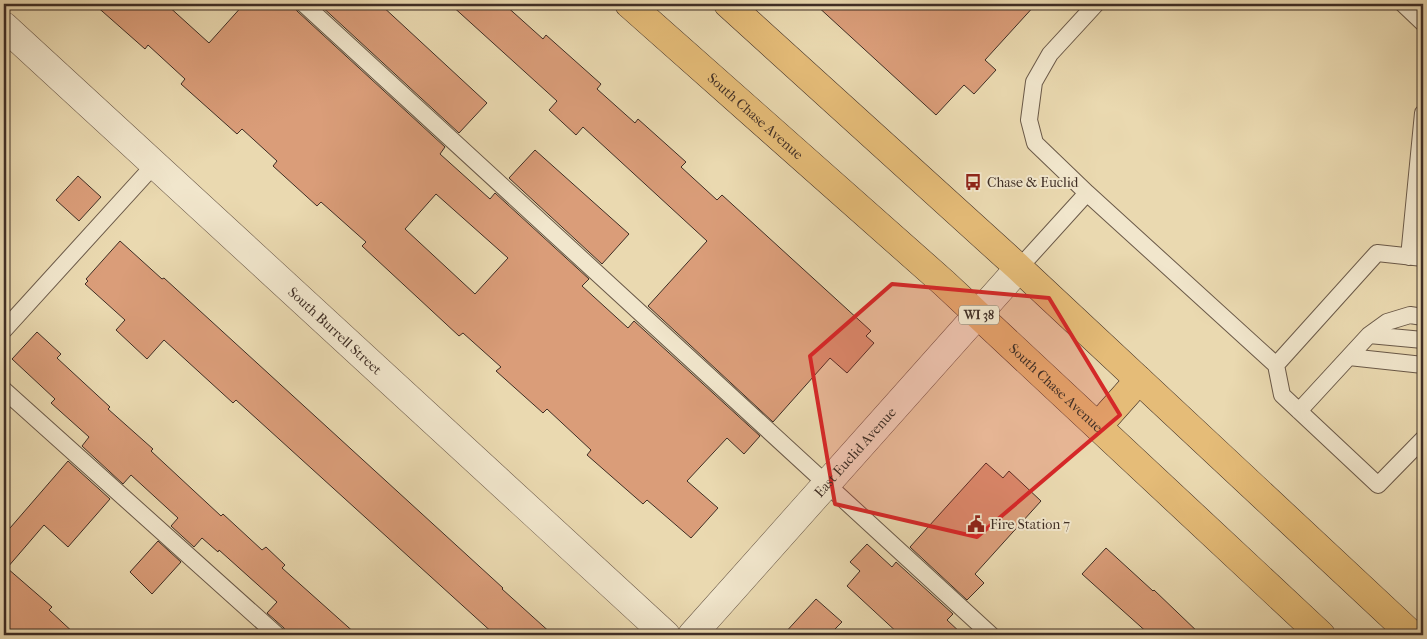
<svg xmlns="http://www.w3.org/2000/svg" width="1427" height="639" viewBox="0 0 1427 639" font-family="'IM FELL French Canon',serif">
  <rect width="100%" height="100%" fill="#ead9b0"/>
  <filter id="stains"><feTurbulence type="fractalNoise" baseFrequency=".004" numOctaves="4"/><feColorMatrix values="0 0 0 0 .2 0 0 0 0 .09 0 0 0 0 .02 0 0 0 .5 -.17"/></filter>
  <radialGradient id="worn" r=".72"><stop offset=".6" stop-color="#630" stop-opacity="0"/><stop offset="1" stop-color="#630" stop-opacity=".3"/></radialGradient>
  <path fill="#da9d79" stroke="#3f2e25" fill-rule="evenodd" d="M 94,4 L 166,4 L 209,43 L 244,4 L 294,4 L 297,11 L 445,147 L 440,154 L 490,199 L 495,193 L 589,279 L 582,286 L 628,328 L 634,321 L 760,436 L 744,454 L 727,438 L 687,481 L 718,508 L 691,538 L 647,500 L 643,504 L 587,455 L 591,450 L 547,409 L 543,413 L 496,371 L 501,367 L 463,333 L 459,336 L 362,246 L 366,242 L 321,202 L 317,206 L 273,166 L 277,161 L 242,129 L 237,134 L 181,84 L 185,79 L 148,45 L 145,49 ZM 436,194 L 508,258 L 475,294 L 405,229 Z
    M 319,4 L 380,4 L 487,103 L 459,133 Z
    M 450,4 L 504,4 L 543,39 L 546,35 L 601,84 L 597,89 L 635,123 L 638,119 L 686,162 L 681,167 L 717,200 L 722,195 L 871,331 L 866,336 L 874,343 L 847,373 L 830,358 L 773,422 L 648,306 L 707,241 L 583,127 L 576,135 L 549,110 L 557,101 Z
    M 815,4 L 1036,4 L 985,60 L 996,70 L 974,94 L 964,85 L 936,115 Z
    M 535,150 L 629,234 L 602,264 L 509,178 Z
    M 78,176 L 101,197 L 79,221 L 56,200 Z
    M 120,241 L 162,279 L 164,278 L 503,588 L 502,589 L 553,635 L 495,635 L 236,400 L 233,403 L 164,340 L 147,359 L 116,330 L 125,320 L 85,284 L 88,281 L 86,279 Z
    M 37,332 L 61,354 L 57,358 L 110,407 L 108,409 L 153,449 L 151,451 L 221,516 L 223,514 L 262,550 L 266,547 L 285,565 L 282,568 L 357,635 L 287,635 L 284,628 L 267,613 L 277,602 L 219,550 L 218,552 L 202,538 L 194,547 L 171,526 L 178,518 L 131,475 L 123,484 L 82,446 L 89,437 L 51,403 L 55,399 L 12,359 Z
    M 68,461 L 110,499 L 68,547 L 44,525 L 7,568 L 52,607 L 49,610 L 76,635 L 4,635 L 4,535 Z
    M 986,463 L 1003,478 L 1009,471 L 1041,501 L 975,574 L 984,583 L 967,600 L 910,547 Z
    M 158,541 L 181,562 L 152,594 L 130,572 Z
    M 867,544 L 892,567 L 896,562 L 953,614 L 947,620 L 963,635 L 900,635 L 847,586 L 860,571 L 850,562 Z
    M 1106,548 L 1153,591 L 1154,590 L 1201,635 L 1150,635 L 1112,601 L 1082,574 Z
    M 816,599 L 842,622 L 829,635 L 783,635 Z"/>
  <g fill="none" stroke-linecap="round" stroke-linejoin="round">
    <g stroke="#6a5948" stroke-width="18">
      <path id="lane" d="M 304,4 L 991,635
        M 1403,4 L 1423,23
        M 1087,193 L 1276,365 L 1282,395 L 1378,485 L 1423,439
        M 1409,257 L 1423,113
        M 1019,268 L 1087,193 L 1035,143 L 1029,120 L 1034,82 L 1050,54 L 1096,4
        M 4,330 L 155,164
        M 1369,335 L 1423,340
        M 1349,357 L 1423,365
        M 1276,365 L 1377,253 L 1423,258
        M 4,390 L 277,635
        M 1299,411 L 1369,335 L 1387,322 L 1410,315 L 1423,317"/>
    </g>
    <g stroke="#6a5948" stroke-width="29">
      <g id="street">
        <path id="s1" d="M 4,26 L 666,635"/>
        <path id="s2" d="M 692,635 L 1019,268"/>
      </g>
    </g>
    <g stroke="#3f2e25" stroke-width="29">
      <g id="primary">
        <path id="s3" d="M 629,4 L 944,283 L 1321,635"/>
        <path d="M 728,4 L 1019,268 L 1412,635"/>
        <path d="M 1098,426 L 1139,380"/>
      </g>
    </g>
    <use href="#lane" stroke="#f1e6cc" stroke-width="16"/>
    <use href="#street" stroke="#f1e6cc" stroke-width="28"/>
    <use href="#primary" stroke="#e5bc78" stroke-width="28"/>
  </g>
  <path fill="#d62828" fill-opacity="0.2" stroke="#d62828" stroke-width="4" stroke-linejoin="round" d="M 892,284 L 1049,298 L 1120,415 L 977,537 L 835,504 L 810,356 Z"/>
  <defs>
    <g id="bus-bare" transform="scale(1.35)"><path d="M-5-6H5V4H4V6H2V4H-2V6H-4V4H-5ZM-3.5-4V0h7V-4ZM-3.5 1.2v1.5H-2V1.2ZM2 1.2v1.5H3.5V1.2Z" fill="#8f2418" stroke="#f1e6cc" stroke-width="2.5" paint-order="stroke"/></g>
    <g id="civic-bare" transform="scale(1.35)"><path d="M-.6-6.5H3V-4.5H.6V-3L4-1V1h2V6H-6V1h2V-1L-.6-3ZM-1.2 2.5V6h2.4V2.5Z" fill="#8f2418" stroke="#f1e6cc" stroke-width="2.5" paint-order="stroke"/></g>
  </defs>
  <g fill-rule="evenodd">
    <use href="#bus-bare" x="973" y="182"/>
    <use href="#civic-bare" x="976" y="524"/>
  </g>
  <g text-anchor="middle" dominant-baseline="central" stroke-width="4" stroke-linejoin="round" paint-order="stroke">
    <rect fill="#f1e6cc" stroke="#746557" stroke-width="1" x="959" y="305.5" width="40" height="19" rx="4"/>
    <g font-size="12" font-weight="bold" fill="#3f2e25">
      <text x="979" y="315">WI 38</text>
    </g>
    <g font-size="14" fill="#3f2e25" stroke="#f1e6cc">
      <text stroke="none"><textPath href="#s3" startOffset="169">South Chase Avenue</textPath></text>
      <text stroke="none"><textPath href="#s1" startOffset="450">South Burrell Street</textPath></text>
      <text stroke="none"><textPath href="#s3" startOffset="574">South Chase Avenue</textPath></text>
      <text stroke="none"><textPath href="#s2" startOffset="245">East Euclid Avenue</textPath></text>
    </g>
    <g font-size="14" fill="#3f2e25" stroke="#f1e6cc" text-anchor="start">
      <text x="987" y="182">Chase &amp; Euclid</text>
      <text x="990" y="524">Fire Station 7</text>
    </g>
  </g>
  <rect width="1427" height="639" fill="none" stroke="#ead9b0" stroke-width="20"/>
  <rect x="5" y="5" width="1417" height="629" fill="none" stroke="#3f2e25" stroke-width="2.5"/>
  <rect x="10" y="10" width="1407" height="619" fill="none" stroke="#3f2e25"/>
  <rect width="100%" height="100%" filter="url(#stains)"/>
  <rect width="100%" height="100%" fill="url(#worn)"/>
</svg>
